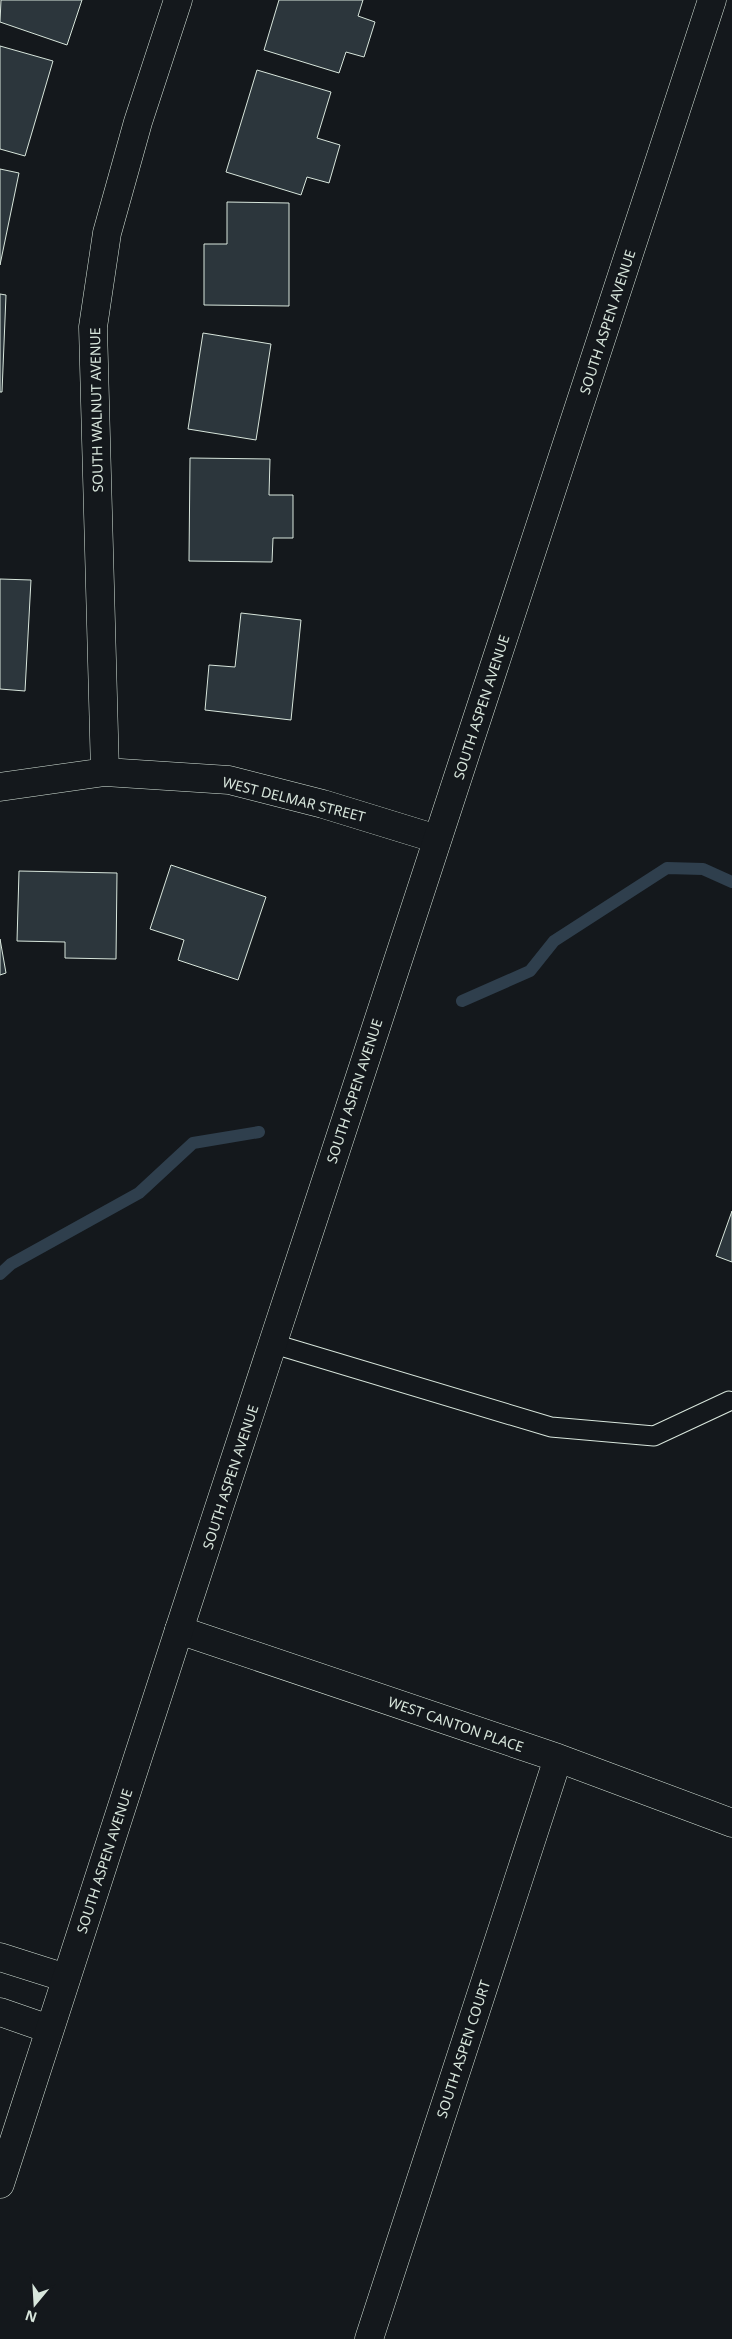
<svg xmlns="http://www.w3.org/2000/svg" width="732" height="2339" viewBox="0 0 732 2339" font-family="'Noto Sans',sans-serif">
  <rect width="100%" height="100%" fill="#14181c"/>
  <g fill="none" stroke-linecap="round" stroke-linejoin="round">
    <path stroke="#2f3f4d" stroke-width="12" d="M 462,1001 L 530,971 L 554,941 L 667,868 L 703,869 L 732,882
      M 0,1274 L 11,1264 L 139,1193 L 193,1143 L 259,1132"/>
  </g>
  <path fill="#2c363c" stroke="#d8e6dc" d="M 1,0 L 82,0 L 67,45 L 0,22 Z
    M 279,0 L 363,0 L 358,16 L 375,22 L 364,57 L 346,52 L 339,73 L 264,50 Z
    M 0,46 L 53,61 L 25,156 L 0,149 Z
    M 257,70 L 331,92 L 317,138 L 340,145 L 329,183 L 307,177 L 301,195 L 226,172 Z
    M 0,169 L 19,173 L 0,265 Z
    M 227,202 L 289,203 L 289,306 L 204,305 L 204,244 L 227,244 Z
    M 0,294 L 6,295 L 2,392 L 0,392 Z
    M 203,333 L 271,344 L 256,440 L 188,429 Z
    M 190,458 L 270,459 L 269,495 L 293,495 L 293,538 L 273,538 L 272,562 L 189,561 Z
    M 0,579 L 31,580 L 25,691 L 0,689 Z
    M 241,613 L 301,620 L 291,720 L 205,710 L 209,665 L 235,667 Z
    M 171,865 L 266,897 L 238,980 L 178,960 L 184,940 L 150,929 Z
    M 19,871 L 117,873 L 116,959 L 65,958 L 65,942 L 17,941 Z
    M 0,939 L 6,973 L 0,975 Z
    M 732,1211 L 732,1262 L 716,1256 Z"/>
  <g fill="none" stroke-linecap="round" stroke-linejoin="round">
    <g stroke="#d8e6dc" stroke-width="21">
      <path id="service" d="M 274,1344 L 551,1427 L 654,1436 L 729,1401"/>
    </g>
    <g stroke="#d8e6dc" stroke-width="29">
      <path id="minor" d="M 105,772 L 93,327 L 107,233 L 138,122 L 178,0
        M 0,787 L 105,772 L 229,780 L 323,804 L 437,839
        M 179,1630 L 558,1758 L 732,1823
        M 0,1957 L 66,1978
        M 0,2012 L 49,2029
        M 369,2339 L 558,1758"/>
    </g>
    <g stroke="#d8e6dc" stroke-width="29">
      <path id="primary" d="M 0,2184 L 179,1630 L 712,0"/>
    </g>
    <use href="#service" stroke="#14181c" stroke-width="19"/>
    <use href="#minor" stroke="#14181c" stroke-width="28"/>
    <use href="#primary" stroke="#14181c" stroke-width="28"/>
  </g>
  <g text-anchor="middle" dominant-baseline="central" stroke-width="4" stroke-linejoin="round" paint-order="stroke">
    <g font-size="14" fill="#d8e6dc" stroke="#14181c">
      <text transform="translate(607 322) rotate(-72)">SOUTH ASPEN AVENUE</text>
      <text transform="translate(96 410) rotate(-91)">SOUTH WALNUT AVENUE</text>
      <text transform="translate(481 707) rotate(-72)">SOUTH ASPEN AVENUE</text>
      <text transform="translate(294 799) rotate(14)">WEST DELMAR STREET</text>
      <text transform="translate(354 1091) rotate(-72)">SOUTH ASPEN AVENUE</text>
      <text transform="translate(230 1477) rotate(-72)">SOUTH ASPEN AVENUE</text>
      <text transform="translate(456 1724) rotate(19)">WEST CANTON PLACE</text>
      <text transform="translate(104 1861) rotate(-72)">SOUTH ASPEN AVENUE</text>
      <text transform="translate(463 2049) rotate(-72)">SOUTH ASPEN COURT</text>
    </g>
  </g>
  <g transform="translate(35 2304) rotate(198)" stroke="#14181c" stroke-width="4" paint-order="stroke">
  <path d="M0-4L9 19L0 12L-9 19Z" fill="#d8e6dc"/>
  <text y="-8" font-size="14" font-weight="bold" text-anchor="middle" fill="#d8e6dc">N</text>
  </g>
</svg>
